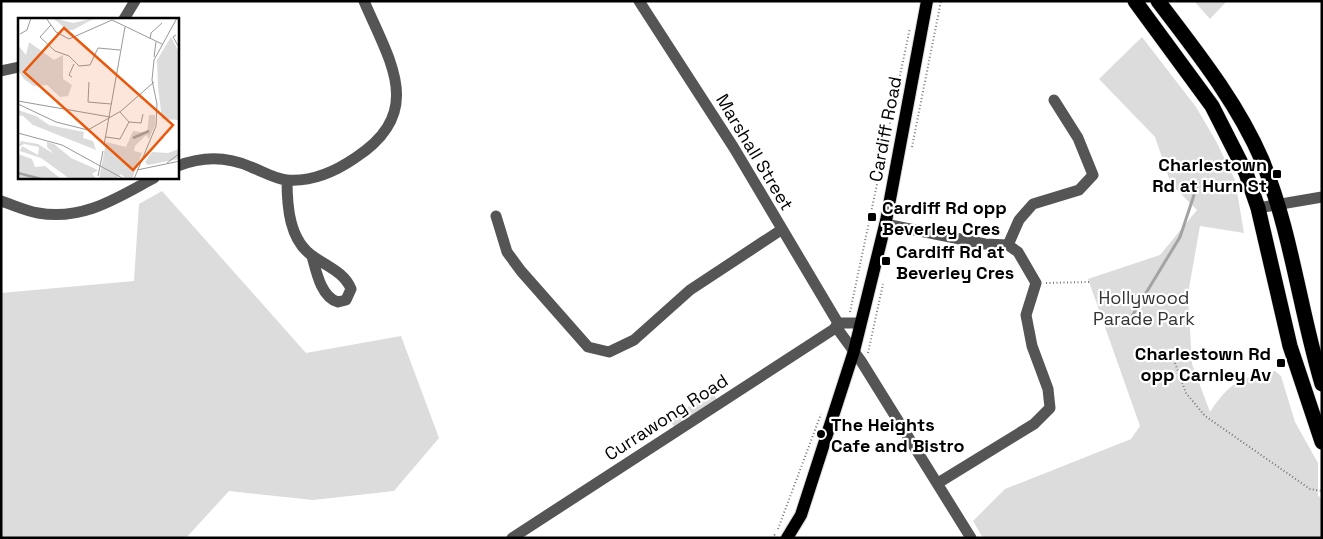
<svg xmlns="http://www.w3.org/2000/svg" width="1323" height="539" viewBox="0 0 1323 539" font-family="'Space Grotesk',sans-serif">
  <rect width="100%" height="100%" fill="#fff"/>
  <path fill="#dcdcdc" d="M 1194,1 L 1227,1 L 1210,19 Z
    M 1142,37 L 1196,107 L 1216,141 L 1235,180 L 1244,233 L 1200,226 L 1188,294 L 1192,364 L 1210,412 C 1230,382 1240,378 1275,371 L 1281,376 L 1295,422 L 1318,463 L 1318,495 L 1322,500 L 1322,538 L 983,538 L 973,521 L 1005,489 L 1131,439 L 1140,426 L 1088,279 L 1160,255 L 1197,210 L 1171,184 L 1155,137 L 1099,79 Z
    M 162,191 L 306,353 L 401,336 L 439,438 L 394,491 L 313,500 L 229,491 L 186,538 L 1,538 L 1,293 L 134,281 L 139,204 Z
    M 711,390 L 718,401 L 675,429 L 670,420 Z"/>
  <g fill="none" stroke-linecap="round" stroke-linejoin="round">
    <path stroke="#a3a3a3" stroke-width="3" d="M 1126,326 L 1180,237 L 1198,183"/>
    <g stroke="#dbdbdb" stroke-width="14">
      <path id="major" d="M 787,538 L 801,515 L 854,351 L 886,221 L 927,1"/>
    </g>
    <g stroke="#dbdbdb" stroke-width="16">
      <path id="highway" d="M 1135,1 L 1212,106 L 1246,173 L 1258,208 L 1290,346 L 1322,442
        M 1158,1 C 1196,51 1237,102 1262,160 C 1291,230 1300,311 1322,384"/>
    </g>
    <path stroke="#777" stroke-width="2" stroke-dasharray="1 2.5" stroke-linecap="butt" d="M 912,147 L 941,1
      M 1046,283 L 1089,282
      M 850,312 L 910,28
      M 868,353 L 883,284
      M 1175,363 L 1186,393 L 1205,416 L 1310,489 L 1322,491
      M 778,529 L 821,414
      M 772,538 L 776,533"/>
    <path stroke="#555" stroke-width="11" d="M 639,1 L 734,148 L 838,323 L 839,331 L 861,361 L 971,538
      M 124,19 L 135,1
      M 1,71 L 19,67
      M 178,166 C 203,156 226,156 251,167 C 262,171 275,179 287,180 C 311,182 336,171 355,158 C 426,112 390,62 364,1
      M 287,180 C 287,206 289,241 314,257 C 327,266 345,273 351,289 L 346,300 L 338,302 C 321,297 316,271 312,256
      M 1,201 C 13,205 26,211 38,213 C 83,221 117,198 154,178
      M 1258,208 L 1322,197
      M 496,216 L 507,252 L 521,271 L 588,347 L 609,352 L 634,340 L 690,290 L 781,230
      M 885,224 L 985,244 L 1008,245 L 1019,220 L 1033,204 L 1079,190 L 1093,175 L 1078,138 L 1054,100
      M 938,483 L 1034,424 L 1050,408 L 1048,389 L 1032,346 L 1026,315 L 1036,283 L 1018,252 L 1008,245
      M 512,538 L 834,329 L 838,323 L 860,323"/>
    <use href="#major" stroke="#000" stroke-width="12"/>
    <use href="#highway" stroke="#000" stroke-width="15"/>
  </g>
  <g fill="#000" stroke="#fff" stroke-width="2">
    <rect x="1272" y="169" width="10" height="10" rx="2.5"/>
    <rect x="867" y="212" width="10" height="10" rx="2.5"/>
    <rect x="881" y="256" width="10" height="10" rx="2.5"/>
    <rect x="1276" y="358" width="10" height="10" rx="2.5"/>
    <circle cx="821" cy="434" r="5"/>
  </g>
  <g text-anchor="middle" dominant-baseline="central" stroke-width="4.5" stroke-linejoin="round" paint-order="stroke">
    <g font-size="18" fill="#000" stroke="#fff">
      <text transform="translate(885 129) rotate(-79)">Cardiff Road</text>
      <text transform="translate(755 152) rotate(59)">Marshall Street</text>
      <text transform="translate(666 417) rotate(-33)">Currawong Road</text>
    </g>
    <g font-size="18" font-weight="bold" fill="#000" stroke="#fff" text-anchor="start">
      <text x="1267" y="164" text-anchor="end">Charlestown<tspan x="1267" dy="21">Rd at Hurn St</tspan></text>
      <text x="882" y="207">Cardiff Rd opp<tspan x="882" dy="21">Beverley Cres</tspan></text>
      <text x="896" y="251">Cardiff Rd at<tspan x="896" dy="21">Beverley Cres</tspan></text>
      <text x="1271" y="353" text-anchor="end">Charlestown Rd<tspan x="1271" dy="21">opp Carnley Av</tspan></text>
      <text x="831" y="424">The Heights<tspan x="831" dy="21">Cafe and Bistro</tspan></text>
    </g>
    <g font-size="18" fill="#333" stroke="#fff">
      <text x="1144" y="297">Hollywood<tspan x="1144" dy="21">Parade Park</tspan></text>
    </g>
  </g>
  <g transform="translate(18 18)">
    <rect width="161" height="161" fill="#fff"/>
    <path d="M 35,0 L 55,5 L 77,0 L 55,12 L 49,12 ZM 153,19 L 161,34 L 161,102 L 144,101 L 140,69 L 139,42 ZM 11,24 L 36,42 L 45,37 L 45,61 L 54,67 L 50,78 L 42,79 L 29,67 L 16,68 L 6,61 L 0,52 L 0,27 L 8,37 ZM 0,92 L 18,98 L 31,107 L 66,114 L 65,120 L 75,123 L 78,132 L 15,107 L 5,98 L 0,97 ZM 131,97 L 137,97 L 137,107 L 131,121 L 128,117 L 117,128 L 116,133 L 124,135 L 114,161 L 108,161 L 103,156 L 98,161 L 81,161 L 88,124 L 108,129 L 115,113 L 129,115 ZM 3,123 L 20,126 L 36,136 L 29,129 L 29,124 L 36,126 L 53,140 L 80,152 L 74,156 L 79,161 L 52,161 L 23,140 L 2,133 L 4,128 L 20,137 L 21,129 L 6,126 L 0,129 ZM 161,131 L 161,141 L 130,147 L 127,144 L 134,134 L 150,135 ZM 0,136 L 14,141 L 17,149 L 27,148 L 43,161 L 0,161 Z" fill="#dcdcdc"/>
    <path fill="none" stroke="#a3a3a3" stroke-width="2.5" d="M 115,120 L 131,113M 0,155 L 23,161"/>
    <path fill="none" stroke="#999" stroke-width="1" d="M 28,0 L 38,14 L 51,21 L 94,2 L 144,26M 33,7 L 22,19 L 37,33 L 51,38 L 61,48 L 72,47 L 80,30 L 102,32M 2,16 L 9,12 L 13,0M 158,17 L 155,19 L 162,31M 132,21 L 133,15 L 144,5M 136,39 L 138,24M 54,59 L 51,57 L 56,46M 71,64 L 70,84 L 93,86M 0,83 L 92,99M 0,86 L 38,104 L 70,112 L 103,93 L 136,64M 102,94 L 111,104 L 123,105 L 125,96M 0,115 L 44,127 L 106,161M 88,119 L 102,121 L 111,104M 86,127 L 107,9M 149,145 L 162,135M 119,152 L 162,143M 80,158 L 85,133M 116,161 L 138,108 L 139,86 L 134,62 L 136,42 L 159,0"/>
    <path fill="#e8590c" fill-opacity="0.15" stroke="#e8590c" stroke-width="2.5" d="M 46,10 L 155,107 L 115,152 L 6,54 Z"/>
    <rect width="161" height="161" fill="none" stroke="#000" stroke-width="2.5"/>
  </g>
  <rect width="1323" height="539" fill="none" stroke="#000000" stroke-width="5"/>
</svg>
